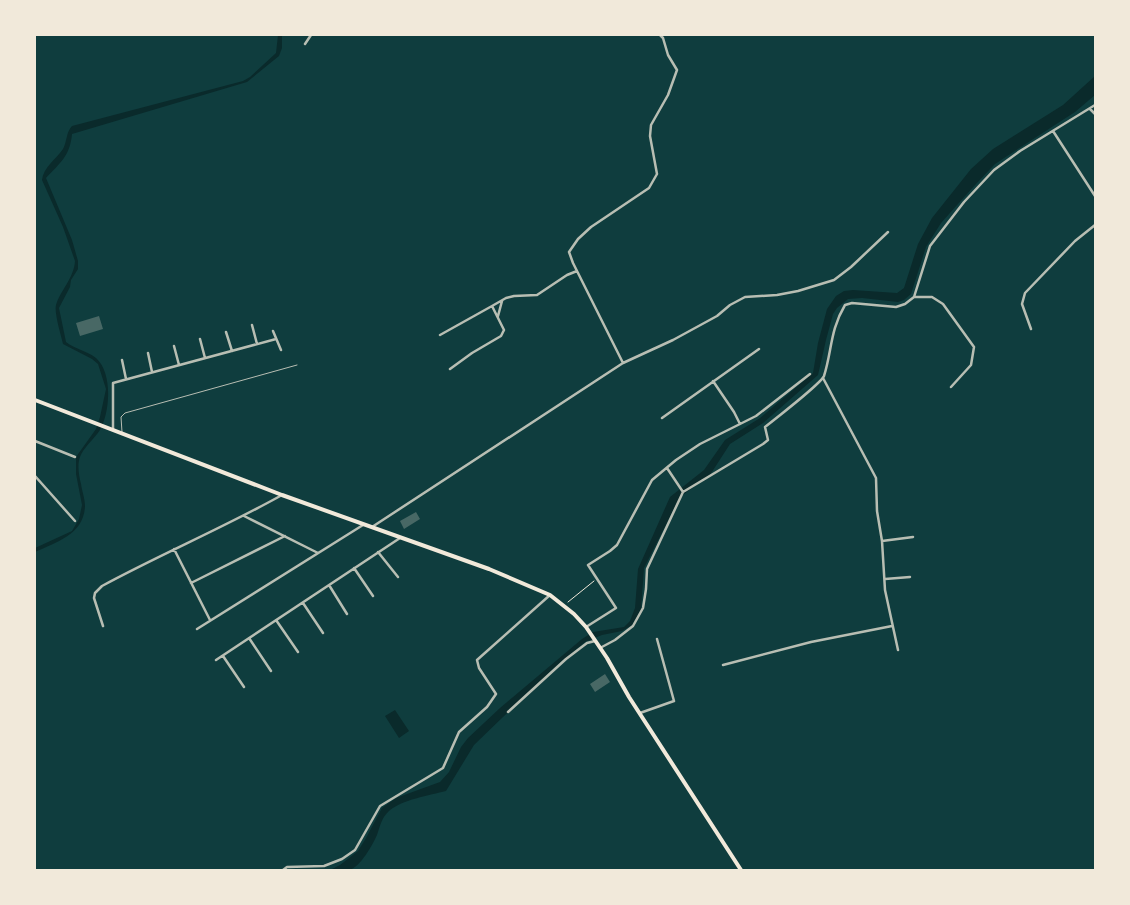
<svg xmlns="http://www.w3.org/2000/svg" width="1130" height="905" viewBox="0 0 1130 905" font-family="Quicksand,sans-serif">
  <rect width="100%" height="100%" fill="#0f3d3e"/>
  <path fill="#0a2a2b" d="M 278,35 L 282,35 L 282,48 L 279,56 L 247,82 L 72,134 C 70,156 60,163 46,178 L 72,240 L 78,261 L 78,269 L 71,280 L 70,287 L 59,308 L 66,342 C 75,349 87,351 96,358 C 113,373 110,412 100,430 C 94,439 83,448 80,457 C 77,465 79,476 81,484 C 82,491 85,499 85,506 C 84,534 57,542 35,552 L 35,548 L 72,531 L 79,519 L 82,505 L 76,474 L 76,457 L 96,429 L 100,417 L 106,389 L 98,364 L 92,359 L 63,344 C 61,335 54,313 56,305 C 60,291 74,278 75,261 L 63,227 L 42,180 C 43,168 56,159 63,149 C 67,142 66,132 72,126 L 243,81 L 250,77 L 276,53 Z
    M 1095,76 L 1095,95 L 1075,112 L 995,164 L 976,184 L 941,223 L 926,247 L 911,294 L 904,300 L 898,302 L 862,298 L 848,299 L 837,308 L 833,314 L 826,340 L 818,375 L 763,423 L 730,444 L 710,475 L 680,497 L 644,568 L 641,609 L 632,625 L 622,631 L 602,635 L 585,642 L 553,669 L 474,745 L 446,791 C 430,795 401,800 389,811 C 382,817 380,826 377,835 C 373,844 360,868 349,870 C 343,871 336,870 330,870 L 340,865 L 358,851 L 366,838 L 382,808 L 396,798 L 440,782 L 449,772 L 461,747 L 468,738 L 500,708 L 582,639 L 593,632 L 624,627 L 630,621 L 635,608 L 638,569 L 670,497 L 704,470 L 725,440 L 760,418 L 813,373 L 818,343 L 827,309 L 836,296 L 844,291 L 853,290 L 897,293 L 904,288 L 918,244 L 932,218 L 971,169 L 993,149 L 1063,105 Z
    M 395,710 L 409,731 L 399,738 L 385,716 Z"/>
  <path fill="#486865" d="M 99,316 L 103,329 L 80,336 L 76,323 Z
    M 416,512 L 420,519 L 404,529 L 400,521 Z
    M 605,674 L 610,682 L 595,692 L 590,684 Z"/>
  <g fill="none" stroke-linecap="round" stroke-linejoin="round">
    <path stroke="#f1e9da" stroke-width="1" d="M 568,602 L 594,581"/>
    <path stroke="#b8beb3" stroke-width="1" d="M 122,432 L 121,417 L 125,413 L 297,365"/>
    <path stroke="#b8beb3" stroke-width="2.5" d="M 305,44 L 311,35
      M 1090,109 L 1095,114
      M 1053,131 L 1095,196
      M 914,297 L 932,297 L 943,304 L 974,347 L 971,365 L 951,387
      M 498,316 L 502,301
      M 252,325 L 257,344
      M 1031,329 L 1022,304 L 1025,293 L 1075,241 L 1095,225
      M 273,331 L 281,350
      M 226,332 L 232,351
      M 440,335 L 492,306
      M 200,339 L 205,358
      M 174,346 L 179,365
      M 148,353 L 152,372
      M 122,360 L 126,379
      M 623,363 L 573,263 L 569,252 L 578,239 L 591,227 L 649,188 L 657,174 L 650,136 L 651,125 L 668,95 L 677,70 L 668,55 L 663,38 L 660,35
      M 450,369 L 472,353 L 501,336 L 504,330 L 492,306 L 506,298 L 514,296 L 537,295 L 567,275 L 577,271
      M 823,378 L 876,478 L 877,511 L 882,541 L 885,590 L 898,650
      M 713,381 L 734,412 L 740,424
      M 662,418 L 759,349
      M 113,430 L 113,383 L 276,339
      M 35,441 L 75,457
      M 667,468 L 683,492
      M 35,476 L 75,521
      M 244,516 L 318,553
      M 372,527 L 623,363 L 673,340 L 717,316 L 730,305 L 745,297 L 777,295 L 798,291 L 834,280 L 851,267 L 888,232
      M 882,541 L 913,537
      M 174,549 L 210,620
      M 378,552 L 398,577
      M 354,568 L 373,596
      M 885,579 L 910,577
      M 191,583 L 285,536
      M 329,585 L 347,614
      M 303,603 L 323,633
      M 276,620 L 298,652
      M 103,626 L 94,598 L 95,593 L 102,586 C 161,554 223,528 282,495
      M 586,627 L 616,608 L 588,565 L 610,551 L 617,545 L 652,480 L 676,460 L 700,444 L 756,416 L 810,374
      M 197,629 L 363,525
      M 249,638 L 271,671
      M 600,648 L 615,640 L 633,626 L 643,608 L 646,589 L 647,569 L 683,492 L 763,444 L 768,440 L 765,427 C 774,420 821,383 824,376 C 832,351 830,330 845,305 L 852,303 L 896,307 L 905,304 L 914,297 L 930,246 L 964,202 L 994,170 L 1020,151 L 1095,105
      M 223,656 L 244,687
      M 216,660 L 400,538
      M 723,665 L 811,642 L 892,626
      M 508,712 L 566,659 L 587,643 L 595,641
      M 640,713 L 674,701 L 657,639
      M 283,870 L 287,867 L 324,866 L 342,859 L 355,850 L 380,806 L 443,768 L 459,732 L 487,707 L 496,694 L 479,668 L 477,660 L 550,595"/>
    <path stroke="#f1e9da" stroke-width="4" d="M 35,400 L 282,495 L 489,569 L 550,595 L 574,614 L 586,627 L 607,658 L 629,697 L 741,870"/>
  </g>
  <rect width="1130" height="905" fill="none" stroke="#f1e9da" stroke-width="72"/>
</svg>
